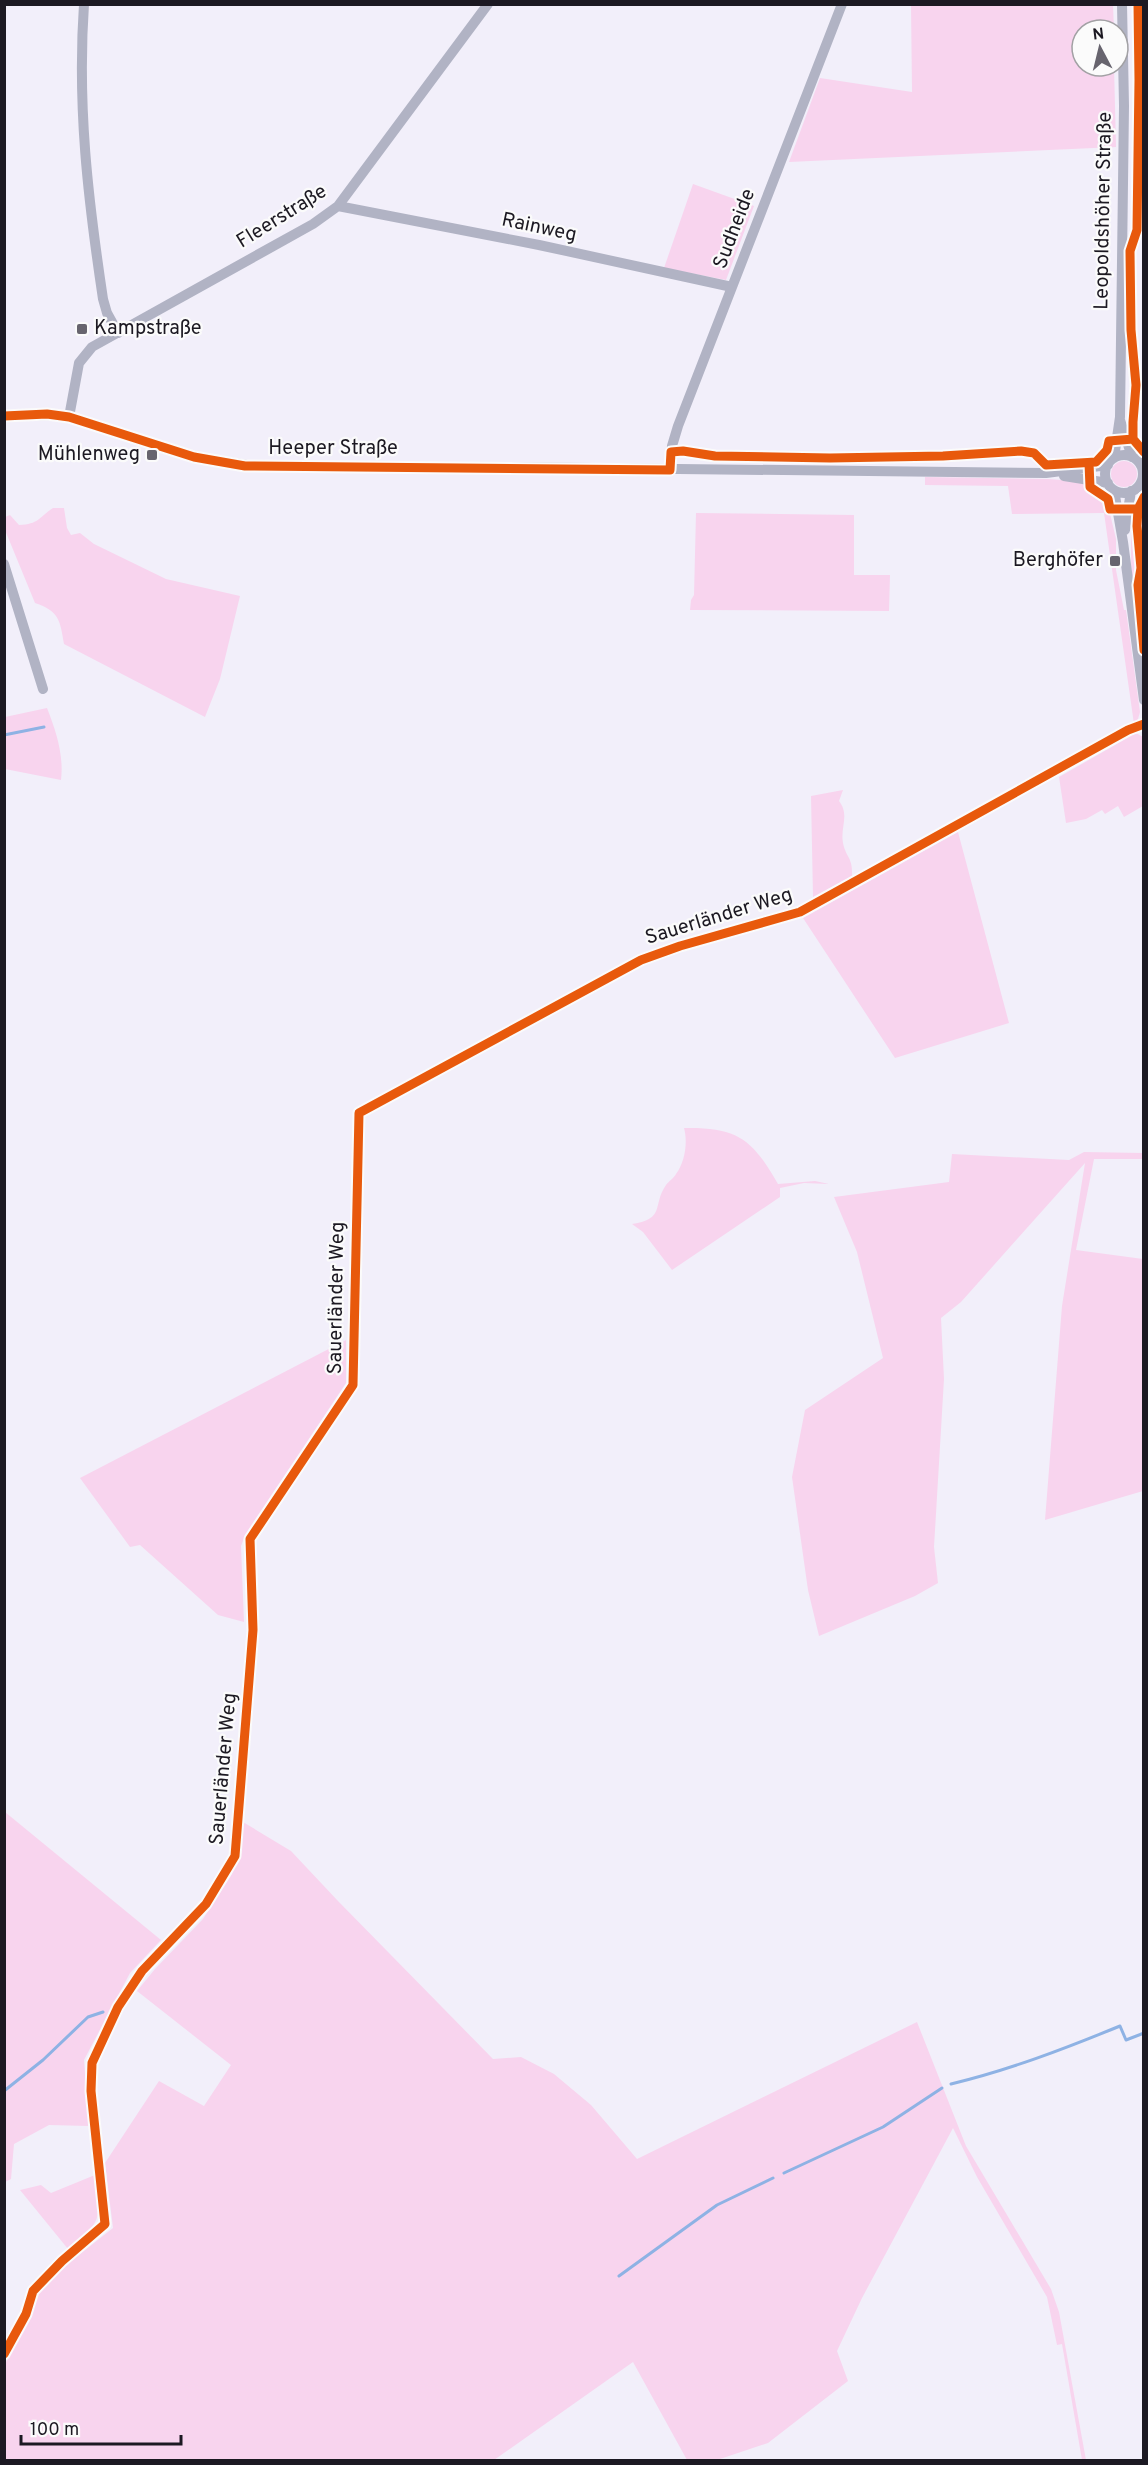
<svg xmlns="http://www.w3.org/2000/svg" width="1148" height="2465" viewBox="0 0 1148 2465" font-family="Overpass,sans-serif">
  <rect width="100%" height="100%" fill="#f2effa"/>
  <path fill="#f8d4ee" d="M 911,5 L 1113,5 L 1114,30 L 1082,30 L 1082,66 L 1114,66 L 1116,147 L 789,162 L 820,78 L 912,92 Z
    M 693,184 L 754,206 L 726,280 L 664,268 Z
    M1111 474a13 13 0 1 1 26 0a13 13 0 1 1-26 0Z
    M 925,477 L 1048,479 L 1088,482 L 1089,487 L 1104,498 L 1108,505 L 1116,539 L 1116,570 L 1124,610 L 1126,610 L 1140,712 L 1138,719 L 1134,724 L 1104,513 L 1012,514 L 1008,486 L 925,485 Z
    M 53,508 L 64,508 L 67,528 L 71,535 L 80,533 L 94,544 L 166,579 L 240,596 L 220,679 L 205,717 L 64,644 C 60,620 59,611 35,603 L 5,530 L 5,517 L 10,515 L 19,525 C 39,524 38,518 53,508 Z
    M 1135,511 L 1139,566 L 1136,584 L 1137,621 L 1131,565 L 1131,512 Z
    M 696,513 L 854,515 L 854,575 L 890,575 L 889,611 L 690,610 L 691,600 L 694,595 Z
    M 47,708 C 56,731 64,755 61,780 L 5,769 L 5,717 Z
    M 1136,733 L 1143,737 L 1143,806 L 1124,817 L 1118,806 L 1105,814 L 1102,810 L 1086,819 L 1066,823 L 1059,777 Z
    M 843,790 L 839,801 C 850,815 840,827 843,843 C 846,858 853,857 852,876 L 813,897 L 811,796 Z
    M 958,832 L 1009,1023 L 895,1058 L 803,918 Z
    M 684,1128 C 738,1127 752,1139 778,1184 L 815,1181 L 829,1184 L 804,1183 L 780,1188 L 780,1197 L 672,1270 L 643,1232 L 632,1224 C 666,1219 652,1205 666,1185 C 669,1181 674,1178 676,1174 C 685,1162 688,1142 684,1128 Z
    M 1084,1152 L 1143,1153 L 1143,1159 L 1094,1159 L 1076,1250 L 1143,1259 L 1143,1491 L 1045,1520 L 1062,1306 L 1085,1163 L 961,1302 L 941,1318 L 944,1379 L 934,1547 L 938,1583 L 915,1596 L 819,1636 L 808,1590 L 792,1477 L 805,1410 L 883,1358 L 857,1252 L 834,1197 L 949,1182 L 952,1154 L 1069,1160 Z
    M 346,1340 L 346,1383 L 245,1535 L 241,1546 L 244,1622 L 218,1615 L 140,1545 L 130,1547 L 80,1478 Z
    M 5,1812 L 161,1940 L 130,1973 L 84,2060 L 89,2126 L 49,2125 L 14,2144 L 11,2179 L 5,2182 Z
    M 243,1822 L 291,1851 L 338,1901 L 493,2059 L 521,2057 L 554,2074 L 591,2105 L 637,2159 L 917,2022 L 966,2146 L 1051,2289 L 1059,2312 L 1086,2460 L 1082,2460 L 1062,2344 L 1057,2345 L 1047,2297 L 977,2177 L 953,2128 L 862,2298 L 837,2351 L 848,2381 L 768,2443 L 717,2460 L 687,2460 L 633,2362 L 494,2460 L 5,2460 L 5,2364 L 30,2315 L 40,2291 L 52,2276 L 113,2228 L 105,2163 L 159,2081 L 204,2106 L 231,2065 L 137,1991 L 155,1969 L 203,1919 L 232,1874 L 241,1855 Z
    M 95,2175 C 101,2219 103,2221 68,2249 L 20,2190 L 41,2185 L 51,2193 Z"/>
  <g fill="none" stroke-linecap="round" stroke-linejoin="round">
    <path stroke="#8eb2e4" stroke-width="3" d="M 4,735 L 44,727
      M 951,2084 C 1009,2070 1064,2049 1120,2026 L 1126,2040 L 1144,2033
      M 4,2091 L 43,2060 L 88,2017 L 103,2012
      M 784,2173 L 883,2127 L 942,2088
      M 619,2276 L 717,2205 L 773,2178"/>
    <path stroke="#b1b3c4" stroke-width="10" d="M 84,4 C 77,106 88,199 103,299 L 107,313 L 118,333
      M 338,206 L 539,245 L 732,287
      M 4,416 L 60,415 L 194,457 L 261,467 L 502,467 L 1046,473 L 1108,465
      M 69,417 L 79,363 L 92,347 L 313,224 L 338,206 L 488,4
      M 1120,420 L 1132,457
      M1105 474a19 19 0 1 1 38 0a19 19 0 1 1-38 0Z
      M 1114,458 L 1120,417 L 1124,106 L 1122,4
      M 670,470 L 672,446 L 678,426 L 842,4
      M 1064,476 L 1108,483
      M 1114,490 L 1123,542 L 1144,700
      M 1125,530 L 1131,491
      M 4,564 L 43,689
      M 4,2354 L 26,2314 L 33,2291 L 62,2261 L 105,2224 L 91,2091 L 92,2063 L 118,2007 L 142,1971 L 206,1904 L 235,1856 L 253,1630 L 250,1539 L 353,1385 L 359,1113 L 641,960 L 680,946 L 800,912 L 1128,730 L 1144,724"/>
    <g stroke="#fbfbfb" stroke-width="13">
      <path id="cycleway" d="M 1138,4 L 1139,80 L 1137,230 L 1130,251 L 1131,330 L 1136,385 L 1133,422 L 1133,439 L 1144,452
        M 4,416 L 47,414 L 69,417 L 194,457 L 245,466 L 670,470 L 671,452 L 683,451 L 715,456 L 830,458 L 943,456 L 1021,451 L 1034,453 L 1046,465 L 1096,462 L 1107,450 L 1109,441 L 1133,439
        M 1089,463 L 1090,487 L 1108,499 L 1110,509 L 1138,509
        M 1144,497 L 1138,509 L 1137,526 L 1141,568 L 1138,585 L 1144,650
        M 4,2354 L 26,2314 L 33,2291 L 62,2261 L 105,2224 L 91,2091 L 92,2063 L 118,2007 L 142,1971 L 206,1904 L 235,1856 L 253,1630 L 250,1539 L 353,1385 L 359,1113 L 641,960 L 680,946 L 800,912 L 1128,730 L 1144,724"/>
    </g>
    <use href="#cycleway" stroke="#e8590c" stroke-width="9"/>
  </g>
  <g fill="#67646e" stroke="#fbfbfb" stroke-width="2">
    <rect x="76" y="323" width="12" height="12" rx="3"/>
    <rect x="146" y="449" width="12" height="12" rx="3"/>
    <rect x="1109" y="555" width="12" height="12" rx="3"/>
  </g>
  <g text-anchor="middle" dominant-baseline="central" stroke-width="4.5" stroke-linejoin="round" paint-order="stroke">
    <g font-size="20" fill="#1c1922" stroke="#fbfbfb">
      <text transform="translate(1104 211) rotate(-89)">Leopoldshöher Straße</text>
      <text transform="translate(282 217) rotate(-32)">Fleerstraße</text>
      <text transform="translate(539 228) rotate(12)">Rainweg</text>
      <text transform="translate(735 229) rotate(-69)">Sudheide</text>
      <text x="333" y="449">Heeper Straße</text>
      <text transform="translate(719 917) rotate(-17)">Sauerländer Weg</text>
      <text transform="translate(337 1298) rotate(-89)">Sauerländer Weg</text>
      <text transform="translate(224 1769) rotate(-85)">Sauerländer Weg</text>
    </g>
    <g font-size="20" fill="#1c1922" stroke="#fbfbfb" text-anchor="end">
      <text x="94" y="329" text-anchor="start">Kampstraße</text>
      <text x="140" y="455">Mühlenweg</text>
      <text x="1103" y="561">Berghöfer</text>
    </g>
  </g>
  <rect width="1148" height="2465" fill="none" stroke="#1c1922" stroke-width="12"/>
  <g transform="translate(1100 48) rotate(353)"><circle r="28" fill="#fbfbfb" stroke="#a2a1a4" stroke-width="1.5"/>
  <path d="M0-4.5L10 22L0 15L-10 22Z" fill="#67646e"/>
  <text y="-9" font-size="16" font-weight="bold" text-anchor="middle" fill="#1c1922">N</text>
  </g>
  <path d="M21 2435v9h160v-9" fill="none" stroke="#1c1922" stroke-width="3"/>
  <text x="30" y="2435" font-size="18" fill="#1c1922" stroke="#fbfbfb" stroke-width="4.5" paint-order="stroke">100 m</text>
</svg>
